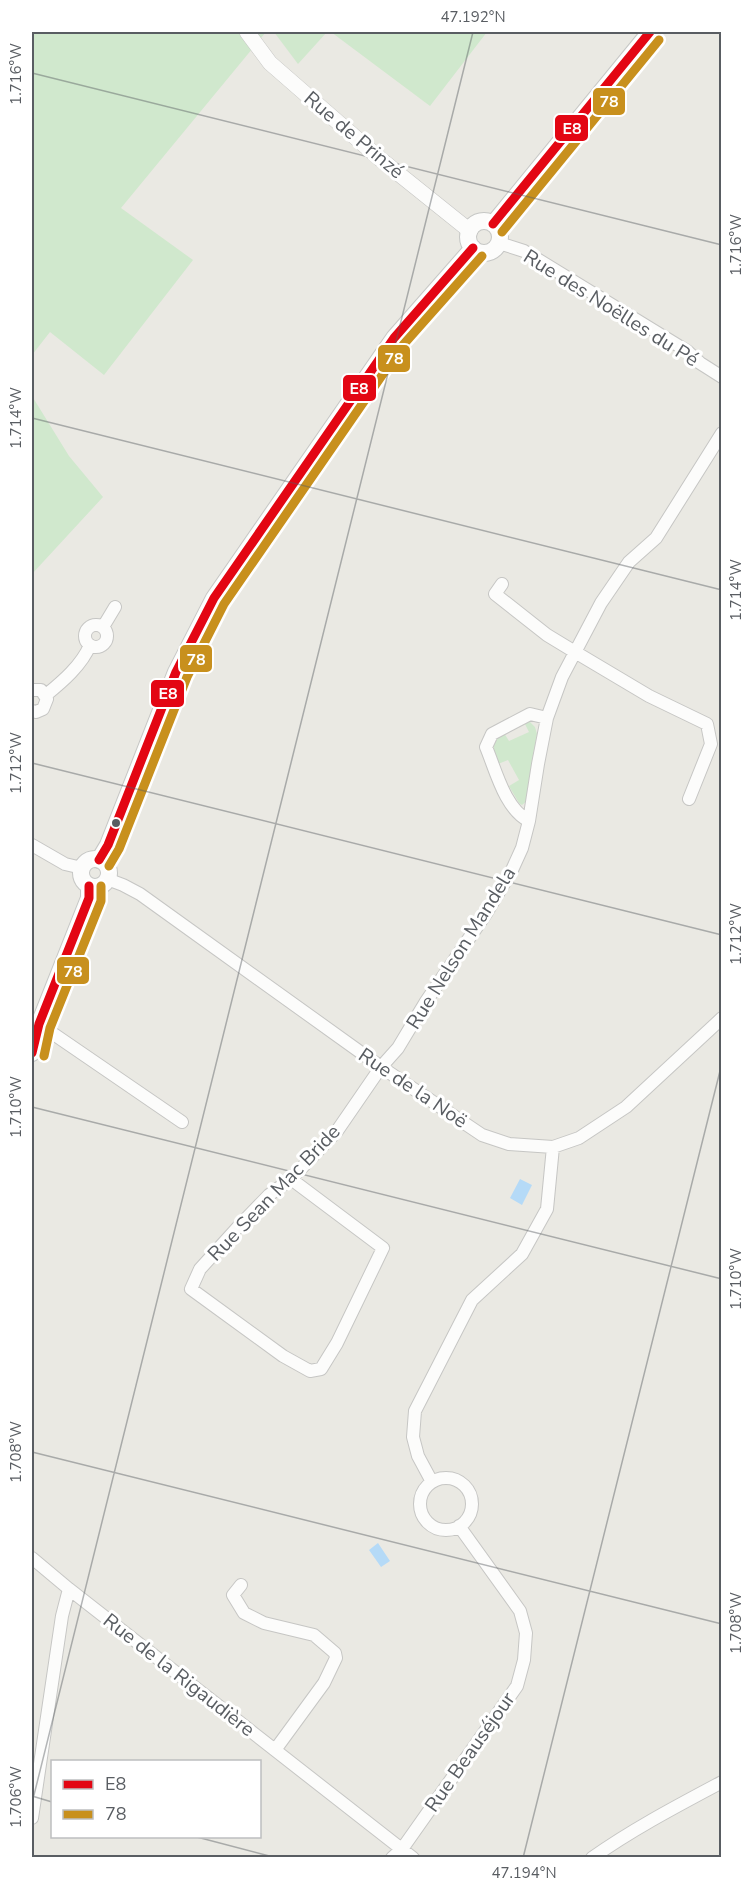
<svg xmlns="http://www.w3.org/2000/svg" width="753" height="1889" viewBox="0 0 753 1889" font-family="'Nunito Sans',sans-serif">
  <rect width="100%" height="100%" fill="#eae9e3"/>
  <path fill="#d0e8cd" d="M 32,32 L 266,32 L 121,208 L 193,260 L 104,375 L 50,332 L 32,355 Z
    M 274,32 L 327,32 L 298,64 Z
    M 331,32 L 487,32 L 430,106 Z
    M 32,396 L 69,456 L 103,497 L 32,574 Z
    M 524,722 L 530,722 L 535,727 L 537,734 L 532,761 L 528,800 L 522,805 L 519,803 L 509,786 L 519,780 L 508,760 L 498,764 C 491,752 492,740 504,733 L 509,741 L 529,732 Z"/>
  <path fill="#b5daf7" d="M 520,1179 L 532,1185 L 522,1205 L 510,1198 Z
    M 378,1543 L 390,1561 L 381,1567 L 369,1550 Z"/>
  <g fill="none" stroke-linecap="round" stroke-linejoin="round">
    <g stroke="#c6c6c4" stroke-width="14">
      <path id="minor" d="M 499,243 L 524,251 L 687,351 L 700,363 L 722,377
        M 502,584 L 495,594 L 547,635 L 575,652 L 649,696 L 707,724 L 711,744 L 689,799
        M85 636a11 11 0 1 1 22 0a11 11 0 1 1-22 0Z
        M 103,627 L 115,607
        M 32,690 L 41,690 L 47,699 L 43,709 L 36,712 L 32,711
        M 46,695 C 62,682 82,665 90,645
        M 529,821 C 505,809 496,771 486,747 L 492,734 L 530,714 L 547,718
        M 32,845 L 65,864 L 82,868
        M 107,879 L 123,885 L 140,894 L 381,1067 L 482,1135 L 509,1144 L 553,1147 L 579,1138 L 626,1107 L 722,1018
        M 39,1024 L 182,1122
        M 291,1179 L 383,1248 L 337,1343 L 321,1369 L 310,1371 L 283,1356 L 191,1289 L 200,1269 L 239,1226 L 269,1195 L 291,1179 L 337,1131 L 381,1067 L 398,1048 L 425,1003 L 487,912 L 512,870 L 522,848 L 529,821 L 538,764 L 547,718 L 562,677 L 601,603 L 629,562 L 656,538 L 722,433
        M420 1504a26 26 0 1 1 52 0a26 26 0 1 1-52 0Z
        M 432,1482 L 418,1456 L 413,1437 L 415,1411 L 472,1300 L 522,1254 L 547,1209 L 553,1147
        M 32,1558 L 69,1589 L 413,1858
        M 241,1585 L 233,1595 L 244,1613 L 264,1623 L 314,1635 L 335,1653 L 336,1658 L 324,1683 L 275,1750
        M 32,1818 L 62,1616 L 69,1589
        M 392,1858 L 402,1849 L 517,1686 L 524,1660 L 526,1633 L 520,1611 L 459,1526
        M 592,1858 C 633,1829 677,1806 722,1782"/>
    </g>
    <g stroke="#c6c6c4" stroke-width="16">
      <path id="tertiary" d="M 247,32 L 270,63 L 379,158 L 470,231"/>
    </g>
    <g stroke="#c6c7c5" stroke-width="18">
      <path id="secondary" d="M468 237a16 16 0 1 1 32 0a16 16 0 1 1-32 0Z
        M 493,224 L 650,32
        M81 873a14 14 0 1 1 28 0a14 14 0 1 1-28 0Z
        M 99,860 L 108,845 L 176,672 L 214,598 L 394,338 L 473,248
        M 32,1053 L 39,1024 L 89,898 L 89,886"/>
    </g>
    <use href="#minor" stroke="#fcfcfb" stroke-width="12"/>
    <use href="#tertiary" stroke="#fcfcfb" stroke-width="15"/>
    <use href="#secondary" stroke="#fcfcfb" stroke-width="16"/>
    <g stroke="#fff" stroke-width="14">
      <path id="bus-1" d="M 493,224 L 650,32
        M 99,860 L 108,845 L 176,672 L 214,598 L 394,338 L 473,248
        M 32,1053 L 39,1024 L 89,898 L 89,886"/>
    </g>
    <g stroke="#fff" stroke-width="14">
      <path id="bus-2" d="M 502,232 L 659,40
        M 109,866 L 119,849 L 187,677 L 224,604 L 403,345 L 482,256
        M 44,1056 L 50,1028 L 101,901 L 101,886"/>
    </g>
    <use href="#bus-1" stroke="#e30613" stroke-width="9"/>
    <use href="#bus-2" stroke="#c8901d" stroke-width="9"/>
  </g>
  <path fill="none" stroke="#595d62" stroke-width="1.5" stroke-opacity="0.45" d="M 32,73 L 722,245M 32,418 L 722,590M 32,763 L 722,935M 32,1107 L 722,1279M 32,1452 L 722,1624M 32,1796 L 52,1802M 32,1803 L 473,32M 193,1836 L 277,1858M 523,1858 L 722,1063"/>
  <circle fill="#595d62" stroke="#fff" stroke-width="2" cx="116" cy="823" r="5"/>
  <g text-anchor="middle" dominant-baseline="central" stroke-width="6" stroke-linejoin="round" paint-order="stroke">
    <g font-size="20" fill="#595d62" stroke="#fff">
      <text transform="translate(354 135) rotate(40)">Rue de Prinzé</text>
      <text transform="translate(611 308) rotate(32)">Rue des Noëlles du Pé</text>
      <text transform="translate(461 948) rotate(-58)">Rue Nelson Mandela</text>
      <text transform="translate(413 1088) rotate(34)">Rue de la Noë</text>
      <text transform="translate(274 1193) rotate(-46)">Rue Sean Mac Bride</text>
      <text transform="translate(179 1675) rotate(38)">Rue de la Rigaudière</text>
      <text transform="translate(470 1752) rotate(-55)">Rue Beauséjour</text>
    </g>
  </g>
  <g stroke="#fff" stroke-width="2">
    <rect x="592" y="87" width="34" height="29" rx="6" fill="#c8901d"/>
    <rect x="554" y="114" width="35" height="28" rx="6" fill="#e30613"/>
    <rect x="377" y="344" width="34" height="29" rx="6" fill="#c8901d"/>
    <rect x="342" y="374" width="35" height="28" rx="6" fill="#e30613"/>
    <rect x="179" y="644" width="34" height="29" rx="6" fill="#c8901d"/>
    <rect x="150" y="679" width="35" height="29" rx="6" fill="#e30613"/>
    <rect x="56" y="956" width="34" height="29" rx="6" fill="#c8901d"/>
  </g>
  <g font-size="16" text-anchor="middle" font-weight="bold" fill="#fff">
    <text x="609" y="107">78</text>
    <text x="572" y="134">E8</text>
    <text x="394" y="364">78</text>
    <text x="359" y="394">E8</text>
    <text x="196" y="665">78</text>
    <text x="168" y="699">E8</text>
    <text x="73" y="977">78</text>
  </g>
  <rect width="753" height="1889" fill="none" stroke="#ffffff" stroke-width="66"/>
  <rect x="51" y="1760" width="210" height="78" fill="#ffffff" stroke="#bdbec0" stroke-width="1.5"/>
  <rect x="63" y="1780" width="30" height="9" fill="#e30613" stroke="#bdbec0" stroke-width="1.5"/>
  <text x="105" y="1790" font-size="18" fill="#595d62">E8</text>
  <rect x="63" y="1810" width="30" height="9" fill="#c8901d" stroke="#bdbec0" stroke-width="1.5"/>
  <text x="105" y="1820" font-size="18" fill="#595d62">78</text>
  <rect x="33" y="33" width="687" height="1823" fill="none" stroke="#595d62" stroke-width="2"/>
  <g font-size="15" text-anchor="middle" fill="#595d62">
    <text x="473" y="22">47.192°N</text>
    <text transform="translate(16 74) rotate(-90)" y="5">1.716°W</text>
    <text transform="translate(736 245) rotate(-90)" y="5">1.716°W</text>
    <text transform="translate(16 418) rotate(-90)" y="5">1.714°W</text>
    <text transform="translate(736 590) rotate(-90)" y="5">1.714°W</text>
    <text transform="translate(16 763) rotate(-90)" y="5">1.712°W</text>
    <text transform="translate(736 934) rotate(-90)" y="5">1.712°W</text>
    <text transform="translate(16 1107) rotate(-90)" y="5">1.710°W</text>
    <text transform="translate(736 1279) rotate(-90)" y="5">1.710°W</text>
    <text transform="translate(16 1452) rotate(-90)" y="5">1.708°W</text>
    <text transform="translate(736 1623) rotate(-90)" y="5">1.708°W</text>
    <text transform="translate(16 1797) rotate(-90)" y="5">1.706°W</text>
    <text x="524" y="1878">47.194°N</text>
  </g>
</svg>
